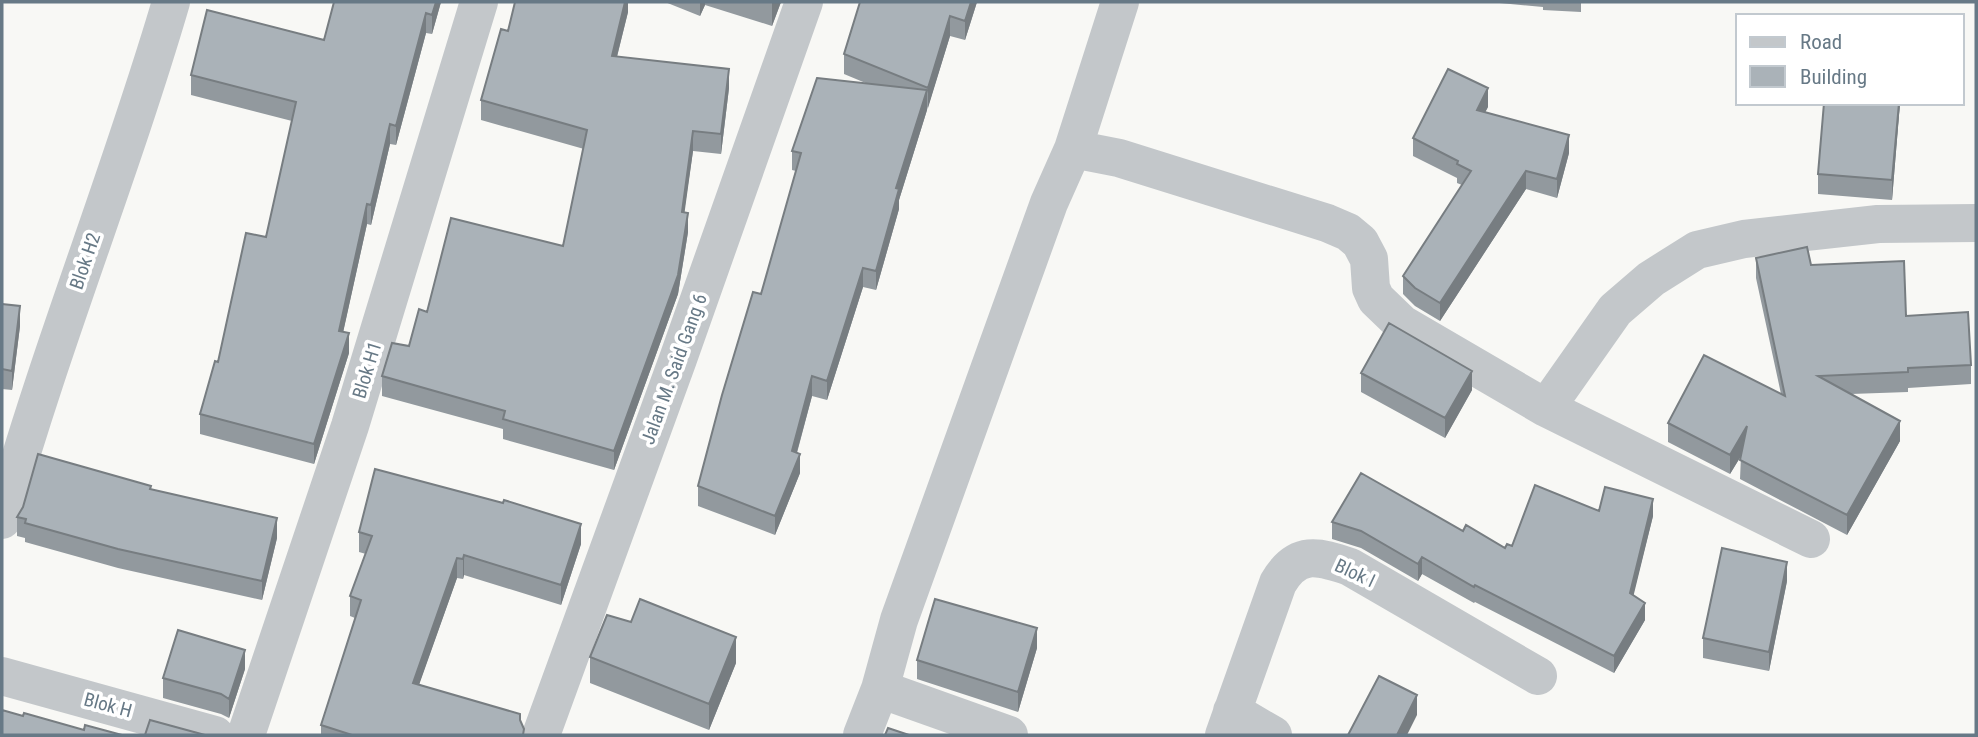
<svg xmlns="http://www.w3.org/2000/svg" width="1978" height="737" viewBox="0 0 1978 737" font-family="'Roboto Condensed',sans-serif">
  <rect width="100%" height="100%" fill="#f8f8f5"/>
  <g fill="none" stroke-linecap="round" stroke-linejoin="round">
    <path stroke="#c3c7ca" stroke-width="38" d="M 1073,149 L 1120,2
      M 1546,408 L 1615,310 L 1651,279 L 1697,250 L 1744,239 L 1878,224 L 1976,223
      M 2,520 C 51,345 120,176 171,2
      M 2,676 L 215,735
      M 880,689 L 1009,735
      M 1232,711 L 1273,735
      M 246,735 L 350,426 L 479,2
      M 541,735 L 678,359 L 804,2
      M 862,735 L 880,689 L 899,620 L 1049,203 L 1073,149 L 1119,158 L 1327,223 L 1348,232 L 1360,242 L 1369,259 L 1371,288 L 1376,299 L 1402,324 L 1546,408 L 1811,539
      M 1224,735 L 1278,583 C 1297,550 1318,556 1350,567 L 1538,676"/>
  </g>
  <path fill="#92999e" d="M 334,2 L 441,2 L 432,34 L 426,33 L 396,145 L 390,144 L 371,225 L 367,224 L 343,332 L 349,353 L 314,464 L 200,434 L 200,414 L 218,362 L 266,237 L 292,121 L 191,95 L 191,75 L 324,40 Z
    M 628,2 L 628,12 L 617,57 L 729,88 L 721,154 L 693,151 L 684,212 L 688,232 L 678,294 L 614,470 L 503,439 L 503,429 L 382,396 L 382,376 L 409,346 L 427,312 L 563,246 L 584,149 L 481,120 L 481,100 L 508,31 Z
    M 665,2 L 781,2 L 772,26 L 705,5 L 700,16 Z
    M 977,2 L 965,40 L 950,36 L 899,200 L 899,209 L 876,290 L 863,287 L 827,400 L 812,396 L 797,453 L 800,473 L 775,535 L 698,506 L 698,486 L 761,294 L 796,171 L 792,170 L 792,151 L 868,84 L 844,74 L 844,54 Z
    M 1489,2 L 1581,2 L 1581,12 L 1543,10 L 1543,7 Z
    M 1900,103 L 1892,200 L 1818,194 L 1818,174 Z
    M 1488,107 L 1485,112 L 1569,153 L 1557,198 L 1526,189 L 1440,321 L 1415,306 L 1403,294 L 1403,276 L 1462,185 L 1457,183 L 1457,178 L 1413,156 L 1413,138 Z
    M 1756,258 L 1811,265 L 1906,316 L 1971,365 L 1971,384 L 1908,388 L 1908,392 L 1851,394 L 1900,441 L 1847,535 L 1740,479 L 1741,456 L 1730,474 L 1668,442 L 1668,423 L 1781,394 L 1756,278 Z
    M 2,304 L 20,326 L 12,390 L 2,389 Z
    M 1361,373 L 1472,390 L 1445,438 L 1361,392 Z
    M 151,489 L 277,538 L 262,600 L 118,568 L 25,542 L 25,538 L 17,536 L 17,517 Z
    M 1599,511 L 1653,516 L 1633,595 L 1645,620 L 1614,673 L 1475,602 L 1474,603 L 1422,574 L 1418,581 L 1361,548 L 1332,539 L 1332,522 L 1463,531 L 1505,548 Z
    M 359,532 L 581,544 L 561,605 L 464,575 L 463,579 L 457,578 L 419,684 L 520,720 L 524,735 L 321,735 L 321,725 L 355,618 L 350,616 L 350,596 L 366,554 L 359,552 Z
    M 1787,581 L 1769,671 L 1703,658 L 1703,638 Z
    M 631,622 L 736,663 L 709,730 L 590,683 L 590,657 Z
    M 1037,648 L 1018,712 L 917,679 L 917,660 Z
    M 245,669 L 229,718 L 221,714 L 163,698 L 163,678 Z"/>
  <path fill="#777d81" d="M 436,2 L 441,2 L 432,34 L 432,15 Z
    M 625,2 L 628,2 L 628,12 L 612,76 L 612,56 Z
    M 700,2 L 705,2 L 705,5 L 700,16 Z
    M 773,2 L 781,2 L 772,26 L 772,3 Z
    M 971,2 L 977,2 L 965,40 L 965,21 Z
    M 426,13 L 426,33 L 396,145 L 396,126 Z
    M 950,16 L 950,36 L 928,108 L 928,88 Z
    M 729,69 L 729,88 L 721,154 L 721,134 Z
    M 1488,88 L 1488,107 L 1477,128 L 1477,110 Z
    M 927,90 L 927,110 L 899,200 L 899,209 L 876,290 L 876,271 L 896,188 Z
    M 1899,103 L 1900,103 L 1892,200 L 1892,180 Z
    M 390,124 L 390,144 L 371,225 L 371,205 Z
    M 693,131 L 693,151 L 682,231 L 682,212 Z
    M 1569,135 L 1569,153 L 1557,198 L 1557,179 Z
    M 1526,171 L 1526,189 L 1440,321 L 1440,303 Z
    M 367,204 L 367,224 L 339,351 L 339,331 Z
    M 688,213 L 688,232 L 678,294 L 614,470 L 614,451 Z
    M 863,268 L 863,287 L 827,400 L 827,381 Z
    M 20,306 L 20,326 L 12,390 L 12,371 Z
    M 349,333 L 349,353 L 314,464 L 314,444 Z
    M 1472,371 L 1472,390 L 1445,438 L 1445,418 Z
    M 812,376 L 812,396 L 792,470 L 792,451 Z
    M 1900,421 L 1900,441 L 1847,535 L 1847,515 Z
    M 1747,426 L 1747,446 L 1730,474 L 1730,455 Z
    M 800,454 L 800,473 L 775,535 L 775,516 Z
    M 1653,499 L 1653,516 L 1630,610 L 1630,593 Z
    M 277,518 L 277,538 L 262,600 L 262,581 Z
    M 581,524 L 581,544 L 561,605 L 561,585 Z
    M 464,555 L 464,575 L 463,579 L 463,559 Z
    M 1422,557 L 1422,574 L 1418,581 L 1418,564 Z
    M 457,558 L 457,578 L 413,702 L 413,683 Z
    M 1787,562 L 1787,581 L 1769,671 L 1769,652 Z
    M 1645,603 L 1645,620 L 1614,673 L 1614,656 Z
    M 1037,628 L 1037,648 L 1018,712 L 1018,692 Z
    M 736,637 L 736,663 L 709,730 L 709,704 Z
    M 245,650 L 245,669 L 229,718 L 229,699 Z
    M 1417,695 L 1417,715 L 1407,735 L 1397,735 Z"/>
  <path fill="#aab2b8" stroke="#777d81" stroke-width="2" d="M 334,2 L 436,2 L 432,15 L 426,13 L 396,126 L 390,124 L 371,205 L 367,204 L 339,331 L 349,333 L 314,444 L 200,414 L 215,361 L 218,362 L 246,233 L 266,237 L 296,102 L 191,75 L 207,10 L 324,40 Z
    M 515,2 L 625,2 L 612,56 L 729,69 L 721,134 L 693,131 L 682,212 L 688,213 L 678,275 L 614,451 L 503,419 L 505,411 L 382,376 L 392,343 L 409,346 L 419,309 L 427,312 L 451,218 L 563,246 L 587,130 L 481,100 L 501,29 L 508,31 Z
    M 860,2 L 971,2 L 965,21 L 950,16 L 928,88 L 844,54 Z
    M 1448,69 L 1488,88 L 1477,110 L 1569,135 L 1557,179 L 1526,171 L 1440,303 L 1415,288 L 1403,276 L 1471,171 L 1457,164 L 1458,161 L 1413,138 Z
    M 817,78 L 927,90 L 896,188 L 899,189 L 876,271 L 863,268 L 827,381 L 812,376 L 792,451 L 800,454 L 775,516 L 698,486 L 722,395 L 753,292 L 761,294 L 801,153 L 792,151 Z
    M 1824,103 L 1899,103 L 1892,180 L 1818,174 Z
    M 1807,247 L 1811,265 L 1904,261 L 1906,316 L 1968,312 L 1971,365 L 1908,368 L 1908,372 L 1818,376 L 1900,421 L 1847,515 L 1740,460 L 1747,426 L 1730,455 L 1668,423 L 1704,355 L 1785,396 L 1756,258 Z
    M 2,304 L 20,306 L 12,371 L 2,369 Z
    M 1389,323 L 1472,371 L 1445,418 L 1361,373 Z
    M 38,454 L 151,486 L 150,489 L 277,518 L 262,581 L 118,549 L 25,523 L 26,519 L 17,517 L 23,507 Z
    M 375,469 L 503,503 L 504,500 L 581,524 L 561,585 L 464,555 L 463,559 L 457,558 L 413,683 L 520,714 L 520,720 L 524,729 L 523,735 L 352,735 L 321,725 L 361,600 L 350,596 L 372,536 L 359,532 Z
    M 1361,473 L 1463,531 L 1466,525 L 1505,548 L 1507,544 L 1512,546 L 1535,485 L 1599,511 L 1605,487 L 1653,499 L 1630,593 L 1645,603 L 1614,656 L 1475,585 L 1474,587 L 1422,557 L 1418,564 L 1361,531 L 1332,522 Z
    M 1722,548 L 1787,562 L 1769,652 L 1703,638 Z
    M 640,599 L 736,637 L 709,704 L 590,657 L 607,615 L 631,622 Z
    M 935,599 L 1037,628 L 1018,692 L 917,660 Z
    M 178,630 L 245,650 L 229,699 L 221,694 L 163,678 Z
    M 1379,676 L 1417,695 L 1397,735 L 1348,735 Z
    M 2,710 L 23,716 L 24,713 L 84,730 L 85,725 L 122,735 L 2,735 Z
    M 150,720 L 205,735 L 145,735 Z
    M 888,728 L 909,735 L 885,735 Z"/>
  <g text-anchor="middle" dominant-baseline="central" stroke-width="7" stroke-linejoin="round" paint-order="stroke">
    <g font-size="19" fill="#677986" stroke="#fff">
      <text transform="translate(85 261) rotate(-71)">Blok H2</text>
      <text transform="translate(674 369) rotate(-70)">Jalan M. Said Gang 6</text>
      <text transform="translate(367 370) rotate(-73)">Blok H1</text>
      <text transform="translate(1355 573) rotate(25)">Blok I</text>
      <text transform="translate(108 705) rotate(15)">Blok H</text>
    </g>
  </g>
  <rect width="1978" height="737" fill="none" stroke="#677986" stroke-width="7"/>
  <rect x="1736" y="14" width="228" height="91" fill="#ffffff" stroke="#c2c9cf" stroke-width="2"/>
  <rect x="1750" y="37" width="35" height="10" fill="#c3c7ca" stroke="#c2c9cf" stroke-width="2"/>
  <text x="1800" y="49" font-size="21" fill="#677986">Road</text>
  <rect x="1750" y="66" width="35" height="21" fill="#aab2b8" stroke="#c2c9cf" stroke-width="2"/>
  <text x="1800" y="84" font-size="21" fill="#677986">Building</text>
</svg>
